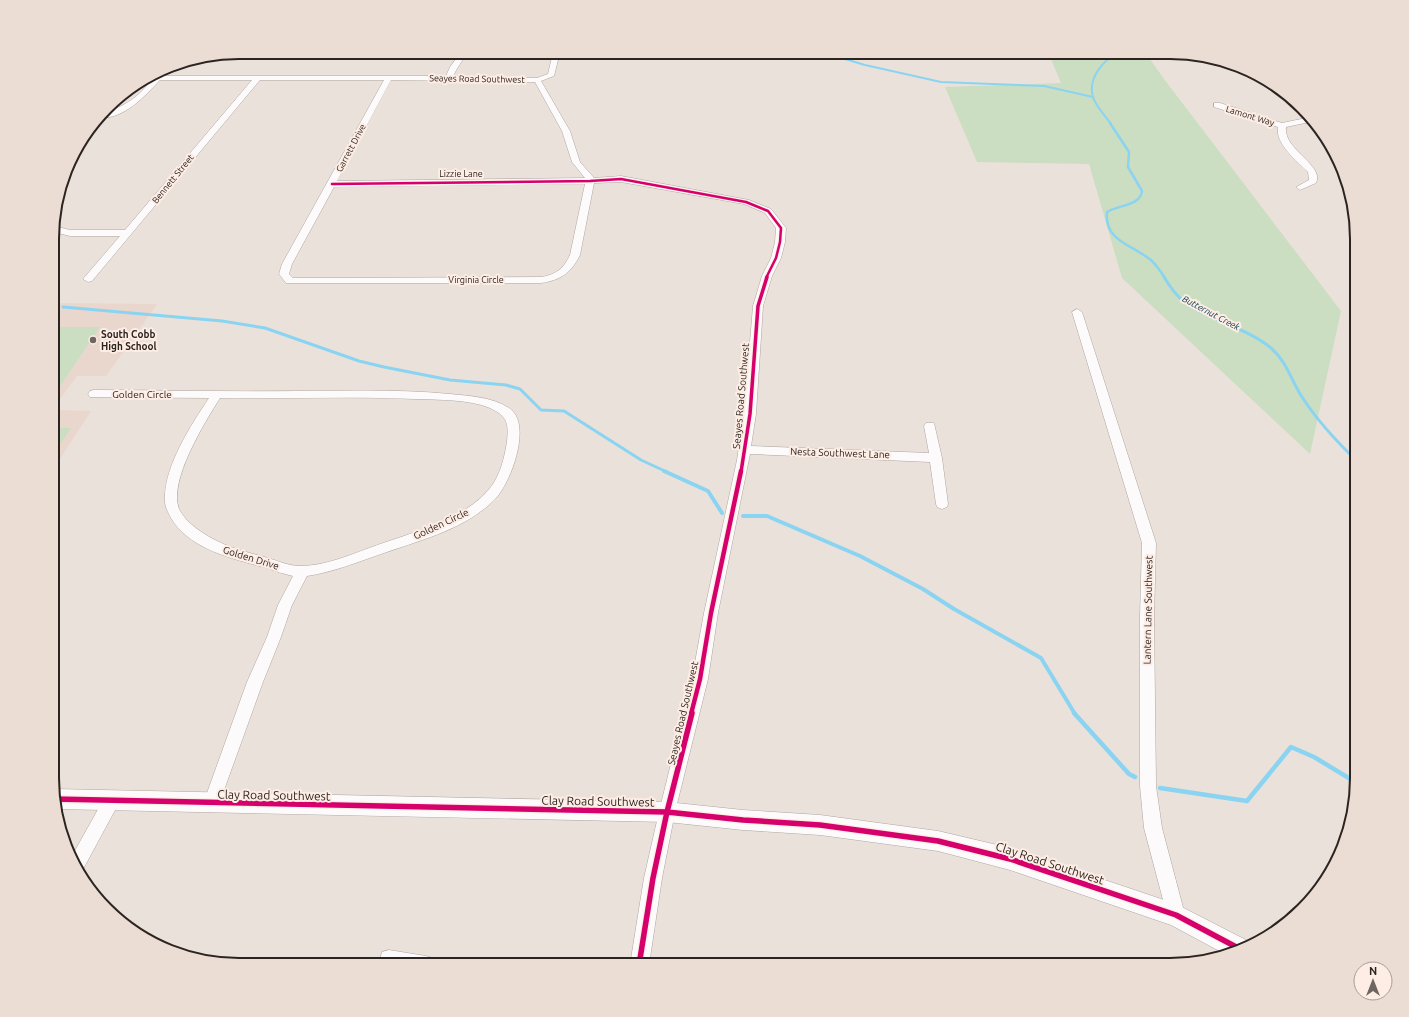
<svg xmlns="http://www.w3.org/2000/svg" width="1409" height="1017" viewBox="0 0 1409 1017" font-family="Ubuntu,sans-serif">
  <rect width="100%" height="100%" fill="#ebe1db"/>
  <path fill="#e9d6cc" d="M 54,303 L 157,304 L 106,376 L 77,376 L 54,407 Z
    M 54,410 L 91,411 L 54,468 Z"/>
  <path fill="#cbdec1" d="M 1048,52 L 1145,52 L 1164,79 L 1341,311 L 1310,454 L 1122,278 L 1089,164 L 977,162 L 945,87 L 1061,83 Z
    M 54,327 L 100,327 L 54,395 Z
    M 54,428 L 71,428 L 54,453 Z"/>
  <g fill="none" stroke-linecap="round" stroke-linejoin="round">
    <path stroke="#8ad4f2" stroke-width="2" d="M 835,56 L 865,65 L 941,82 L 1044,86 L 1093,97
      M 1111,124 C 1106,117 1095,105 1093,97 C 1088,80 1100,65 1112,56 L 1112,52"/>
    <path stroke="#8ad4f2" stroke-width="2.5" d="M 1110,123 L 1129,152 L 1128,167 L 1142,191 C 1141,206 1117,205 1107,212 C 1104,242 1134,245 1152,261 C 1157,266 1161,272 1165,278"/>
    <path stroke="#8ad4f2" stroke-width="3" d="M 1164,277 C 1169,285 1174,293 1181,299 C 1208,321 1244,326 1271,348 C 1287,362 1291,380 1302,397 C 1317,420 1337,442 1357,461
      M 63,307 L 222,321 L 265,328 L 359,361 L 384,367 L 450,380 L 506,385 L 520,389 L 541,410 L 564,411 L 641,460 L 667,472"/>
    <path stroke="#8ad4f2" stroke-width="4" d="M 664,471 L 708,491 L 722,513
      M 743,516 L 767,516 L 860,556 L 923,589 L 954,609 L 1041,658 L 1075,714"/>
    <path stroke="#8ad4f2" stroke-width="4.5" d="M 1074,713 L 1129,774 L 1135,777
      M 1160,788 L 1247,801 L 1291,747 L 1314,757 L 1357,783"/>
    <g stroke="#aea6a2" stroke-width="1">
      <path id="minor" d="M 461,52 L 468,52 L 458,67 L 453,76 L 537,78 L 548,74 L 552,57 L 567,52 L 1009,53 L 1005,55 L 569,56 L 558,60 L 554,76 L 541,81 L 570,131 L 580,162 L 594,178 L 621,176 L 749,200 L 771,209 L 786,228 L 785,242 L 781,258 L 772,276 L 763,306 L 756,414 L 751,446 L 929,453 L 924,426 L 926,423 L 934,423 L 942,458 L 948,504 L 947,507 L 942,509 L 937,507 L 936,504 L 930,462 L 750,454 L 718,613 L 708,679 L 675,812 L 662,878 L 649,965 L 630,965 L 644,878 L 659,812 L 692,679 L 704,613 L 737,460 L 744,414 L 753,306 L 762,276 L 771,258 L 775,242 L 776,228 L 765,213 L 744,204 L 621,182 L 594,183 L 580,255 C 571,273 561,280 541,283 L 286,283 L 279,274 L 282,264 L 384,80 L 260,80 L 92,281 L 88,282 L 83,279 L 120,236 L 70,236 L 54,232 L 54,226 L 70,230 L 125,230 L 252,80 L 160,80 C 144,97 125,118 101,118 C 107,110 117,109 125,104 C 136,98 144,89 152,80 L 146,79 L 152,76 L 446,76 L 450,67 ZM 391,80 L 535,82 L 562,131 L 572,162 L 585,178 L 337,181 ZM 585,184 L 570,255 C 564,268 556,275 541,277 L 293,278 L 289,274 L 292,264 L 334,187 Z
        M 1214,103 L 1220,103 L 1282,123 L 1306,118 L 1310,122 L 1286,127 C 1283,150 1325,165 1316,183 L 1300,190 L 1296,187 L 1309,180 L 1308,172 C 1297,161 1275,144 1278,127 L 1214,107 Z
        M 1077,309 L 1082,312 L 1156,543 L 1154,617 L 1156,786 L 1162,828 L 1185,915 L 1182,921 L 1176,924 L 1170,921 L 1167,915 L 1144,828 L 1140,786 L 1140,617 L 1142,543 L 1072,312 Z
        M 94,390 C 162,390 230,392 297,391 C 348,391 399,389 450,394 C 470,396 492,397 509,408 C 533,423 511,482 496,498 C 468,528 424,539 387,552 C 360,561 334,572 307,576 L 292,605 L 281,637 L 263,682 L 219,804 L 217,810 L 211,812 L 205,810 L 203,804 L 247,682 L 267,637 L 278,605 L 293,576 C 284,574 275,571 267,568 C 234,559 190,550 171,518 C 168,512 165,507 165,501 C 163,468 191,425 209,398 L 90,397 L 88,394 L 90,391 ZM 220,398 C 285,399 351,396 416,399 C 439,400 468,399 490,408 C 507,416 509,423 507,441 C 505,456 500,476 490,488 C 465,520 410,533 372,547 C 350,555 325,566 300,566 C 289,566 278,561 268,558 C 250,553 233,549 217,541 C 203,534 186,523 179,509 C 168,481 205,422 220,398 Z
        M 112,793 L 118,795 L 120,801 L 81,873 L 79,874 L 72,856 L 106,795 Z
        M 389,950 L 426,956 L 433,958 L 435,965 L 382,965 L 380,959 L 382,952 Z"/>
    </g>
    <g stroke="#aea6a2" stroke-width="1">
      <path id="tertiary" d="M 54,789 L 667,802 L 743,810 L 820,815 L 938,831 L 1010,848 L 1176,904 L 1248,941 L 1250,946 L 1223,953 L 1171,925 L 1010,870 L 938,851 L 820,835 L 743,830 L 667,822 L 56,809 L 54,802 Z"/>
    </g>
    <use href="#minor" fill="#fcfafa" fill-rule="evenodd"/>
    <use href="#tertiary" fill="#fcfafa" fill-rule="evenodd"/>
    <g stroke="#fdede4" stroke-width="4">
      <path id="cycleway-far3" d="M 332,184 L 590,181 L 621,179 L 746,202 L 768,211 L 781,228 L 780,242 L 776,258 L 766,278"/>
    </g>
    <g stroke="#fdede4" stroke-width="5.5">
      <path id="cycleway-far2" d="M 741,472 L 750,414 L 758,306 L 767,277"/>
    </g>
    <g stroke="#fdede4" stroke-width="7">
      <path id="cycleway-far1" d="M 691,714 L 700,679 L 711,613 L 741,471"/>
    </g>
    <g stroke="#fdede4" stroke-width="8">
      <path id="cycleway" d="M 54,799 L 667,812 L 743,820 L 820,825 L 938,841 L 1010,859 L 1176,915 L 1240,949
        M 639,965 L 653,878 L 667,812 L 692,713"/>
    </g>
    <use href="#cycleway-far3" stroke="#d6006c" stroke-width="2.5"/>
    <use href="#cycleway-far2" stroke="#d6006c" stroke-width="3.5"/>
    <use href="#cycleway-far1" stroke="#d6006c" stroke-width="4.5"/>
    <use href="#cycleway" stroke="#d6006c" stroke-width="5.5"/>
  </g>
  <circle fill="#6f6661" stroke="#fdede4" stroke-width="1.5" cx="93" cy="340" r="4"/>
  <g text-anchor="middle" dominant-baseline="central" stroke-width="4" stroke-linejoin="round" paint-order="stroke">
    <g font-size="9" fill="#2c2420" stroke="#fdede4">
      <text transform="translate(477 79) rotate(1)">Seayes Road Southwest</text>
      <text transform="translate(1250 116) rotate(17)">Lamont Way</text>
      <text transform="translate(351 148) rotate(-62)">Garrett Drive</text>
      <text x="461" y="174">Lizzie Lane</text>
      <text transform="translate(173 179) rotate(-51)">Bennett Street</text>
      <text x="476" y="280">Virginia Circle</text>
    </g>
    <g font-size="9" font-style="italic" fill="#05384a" stroke="#fdede4">
      <text transform="translate(1211 313) rotate(28)">Butternut Creek</text>
    </g>
    <g font-size="10" font-weight="bold" fill="#2c2420" stroke="#fdede4" text-anchor="start">
      <text x="101" y="334">South Cobb<tspan x="101" dy="12">High School</tspan></text>
    </g>
    <g font-size="10" fill="#2c2420" stroke="#fdede4">
      <text x="142" y="394">Golden Circle</text>
      <text transform="translate(741 396) rotate(-85)">Seayes Road Southwest</text>
      <text transform="translate(840 453) rotate(2)">Nesta Southwest Lane</text>
      <text transform="translate(441 524) rotate(-25)">Golden Circle</text>
      <text transform="translate(251 558) rotate(17)">Golden Drive</text>
      <text transform="translate(1148 610) rotate(-89)">Lantern Lane Southwest</text>
      <text transform="translate(683 713) rotate(-77)">Seayes Road Southwest</text>
    </g>
    <g font-size="12" fill="#2c2420" stroke="#fdede4">
      <text transform="translate(274 795) rotate(1)">Clay Road Southwest</text>
      <text transform="translate(598 801) rotate(1)">Clay Road Southwest</text>
      <text transform="translate(1050 863) rotate(18)">Clay Road Southwest</text>
    </g>
  </g>
  <path d="M0 0H1409V1017H0ZM239 59H1170A180 180 0 0 1 1350 239V778A180 180 0 0 1 1170 958H239A180 180 0 0 1 59 778V239A180 180 0 0 1 239 59Z" fill="#ecddd4" fill-rule="evenodd"/>
  <path fill="none" stroke="#2c2420" stroke-width="2" d="M239 59H1170A180 180 0 0 1 1350 239V778A180 180 0 0 1 1170 958H239A180 180 0 0 1 59 778V239A180 180 0 0 1 239 59Z"/>
  <g transform="translate(1373 981)"><circle r="19" fill="#fdede4" stroke="#a99d96"/>
  <path d="M0-3L7 15L0 10L-7 15Z" fill="#6f6661"/>
  <text y="-6" font-size="11" font-weight="bold" text-anchor="middle" fill="#2c2420">N</text>
  </g>
</svg>
